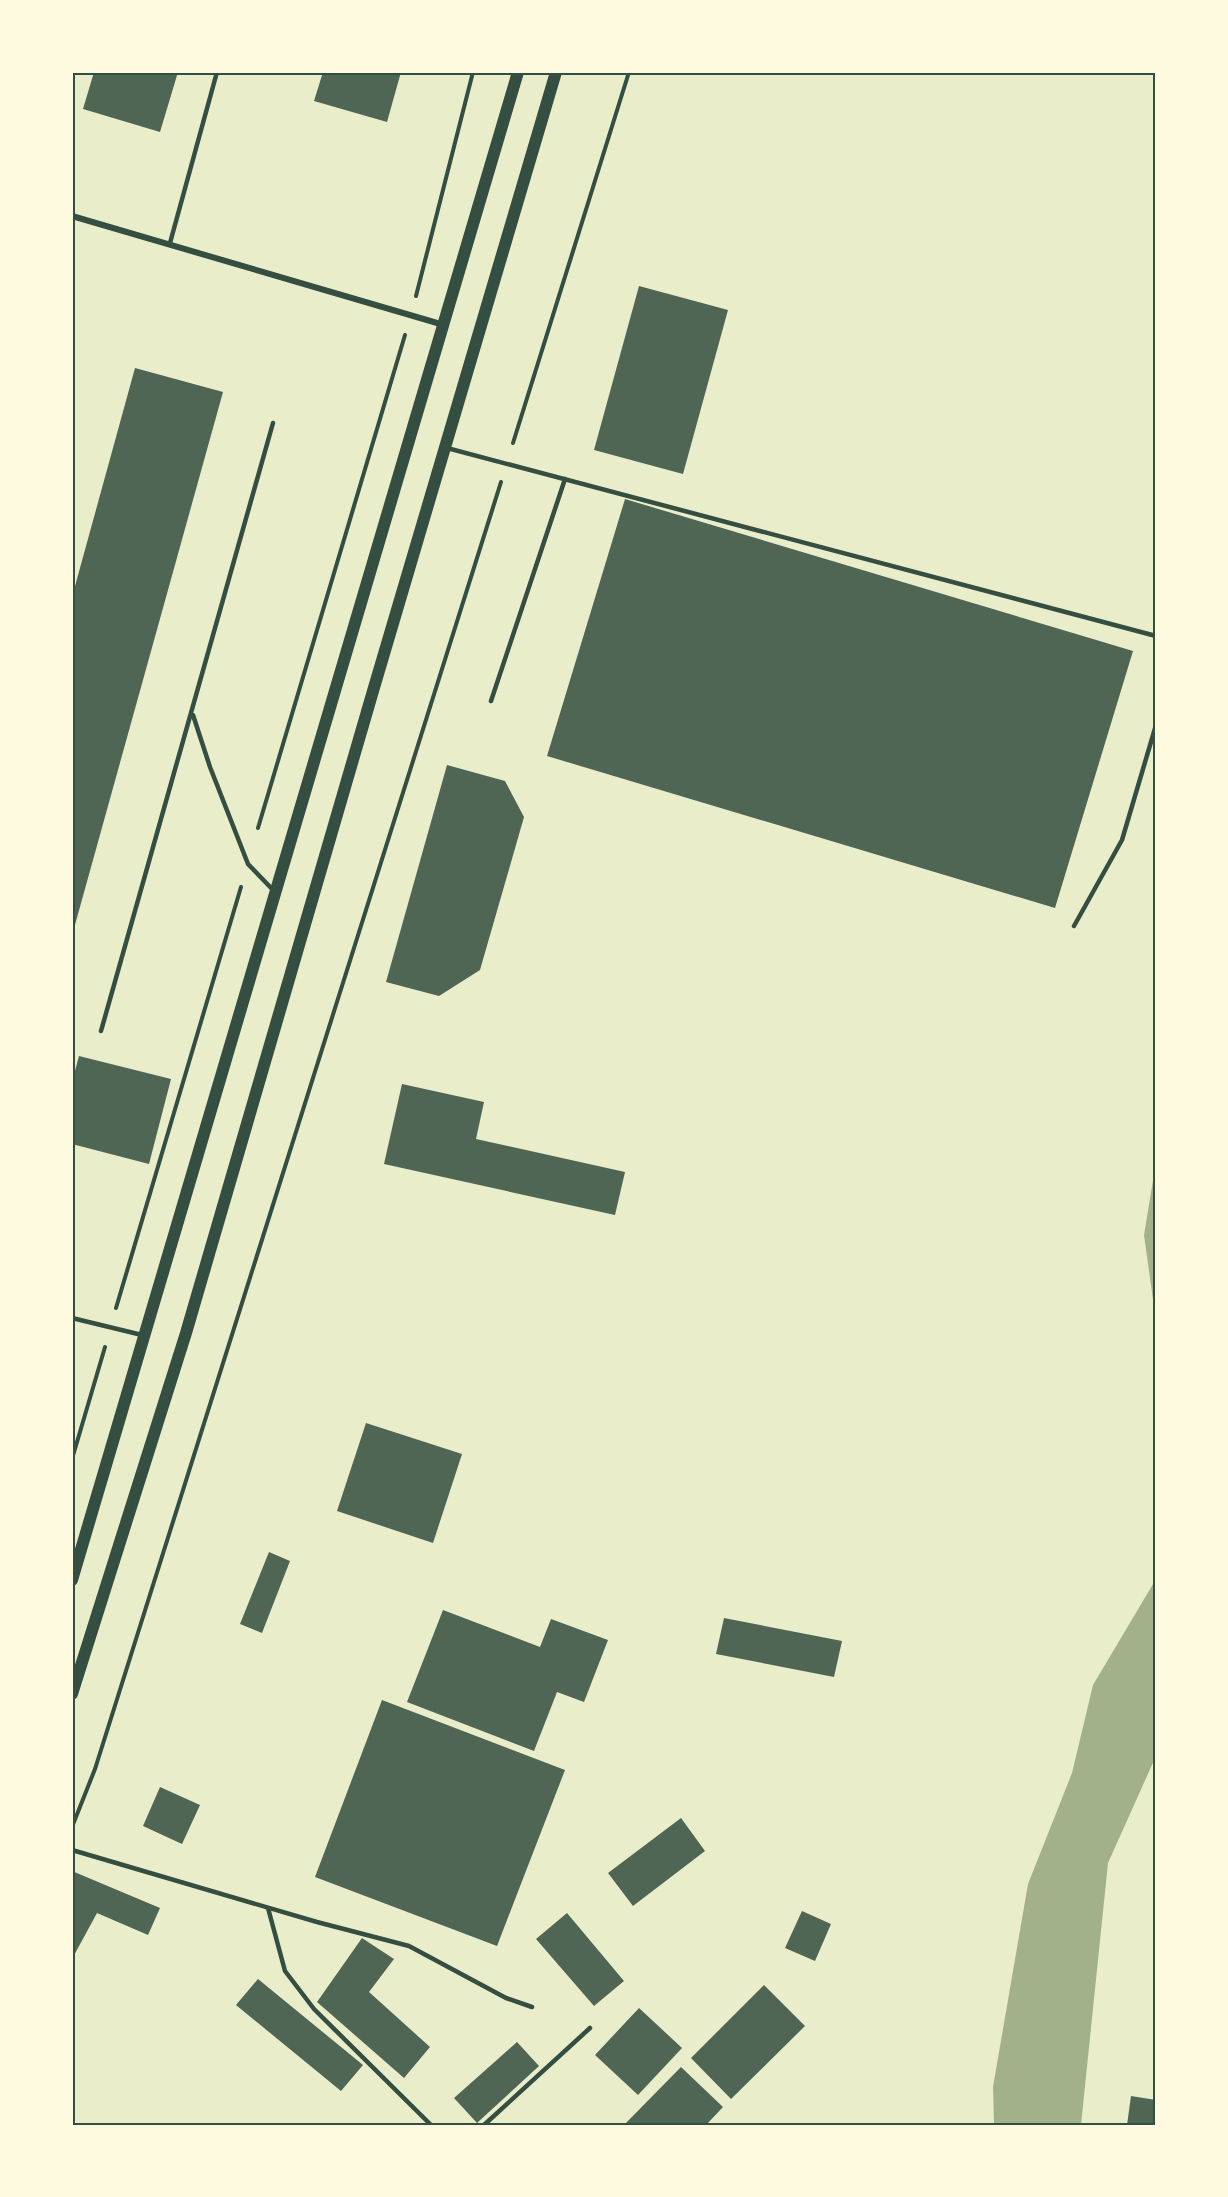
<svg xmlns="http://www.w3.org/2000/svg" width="1228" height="2197" viewBox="0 0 1228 2197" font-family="'Fira Sans',sans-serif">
  <rect width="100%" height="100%" fill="#e9edc9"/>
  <path fill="#a3b18a" d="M 1156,1162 L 1156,1321 L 1144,1235 Z
    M 1156,1579 L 1156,1756 L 1108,1863 L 1081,2125 L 994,2125 L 993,2087 L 1028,1884 L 1072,1773 L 1093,1685 Z"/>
  <path fill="#4f6655" d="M 94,72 L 178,72 L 160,132 L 83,109 Z
    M 323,72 L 401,72 L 387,122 L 314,101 Z
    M 639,286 L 728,310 L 683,474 L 594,450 Z
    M 135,368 L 223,392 L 73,932 L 72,597 Z
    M 625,499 L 1133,651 L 1055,908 L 547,756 Z
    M 447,765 L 505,781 L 524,817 L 480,970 L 439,996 L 386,982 Z
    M 79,1056 L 171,1079 L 149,1164 L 72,1144 L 72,1082 Z
    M 402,1084 L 484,1102 L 476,1139 L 625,1172 L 615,1215 L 384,1164 Z
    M 366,1423 L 462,1454 L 433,1543 L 337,1511 Z
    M 269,1552 L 290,1561 L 262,1633 L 240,1624 Z
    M 443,1610 L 540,1647 L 551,1619 L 608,1640 L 584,1702 L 557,1692 L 534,1751 L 407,1702 Z
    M 724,1618 L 842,1641 L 834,1677 L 716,1654 Z
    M 382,1700 L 565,1770 L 497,1946 L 315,1877 Z
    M 160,1787 L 200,1805 L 182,1844 L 143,1826 Z
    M 681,1818 L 705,1851 L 633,1906 L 608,1873 Z
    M 72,1871 L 160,1908 L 148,1935 L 97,1913 L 72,1959 Z
    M 802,1911 L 831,1924 L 815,1961 L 785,1948 Z
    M 567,1913 L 624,1981 L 594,2006 L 536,1939 Z
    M 362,1938 L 394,1959 L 369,1992 L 430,2047 L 404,2078 L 317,2002 Z
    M 258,1979 L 363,2065 L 341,2091 L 236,2005 Z
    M 764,1985 L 805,2026 L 731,2099 L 691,2058 Z
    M 639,2008 L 682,2048 L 638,2095 L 595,2055 Z
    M 517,2042 L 539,2066 L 477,2123 L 454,2098 Z
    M 681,2067 L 723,2107 L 706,2125 L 624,2125 Z
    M 1131,2096 L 1156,2100 L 1156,2125 L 1127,2125 Z"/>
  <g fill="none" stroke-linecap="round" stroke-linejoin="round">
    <path stroke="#344e41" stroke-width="4" d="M 416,296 L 473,72
      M 513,443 L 629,72
      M 258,828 L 405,335
      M 116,1308 L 241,887
      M 72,1459 L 105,1347
      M 72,1827 L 95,1769 L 501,482"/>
    <path stroke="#344e41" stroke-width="4.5" d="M 170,243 L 217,72
      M 72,342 L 72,349
      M 447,448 L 1156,636
      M 491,701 L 565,479
      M 193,715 L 210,767 L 248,864 L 274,891
      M 1074,926 L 1122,840 L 1156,725
      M 101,1031 L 273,423
      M 72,1318 L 142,1335
      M 72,1850 L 317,1922 L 409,1946 L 506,1998 L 532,2007
      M 268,1908 L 285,1971 L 314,2009 L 431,2125
      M 484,2125 L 590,2028"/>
    <path stroke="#344e41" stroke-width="6" d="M 72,216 L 444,325"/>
    <path stroke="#344e41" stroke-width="12" d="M 72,1580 L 518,72
      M 72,1694 L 186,1333 L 373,691 L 556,72"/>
  </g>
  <rect width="1228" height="2197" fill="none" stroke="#fefae0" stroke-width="147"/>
  <rect x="74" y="74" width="1080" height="2050" fill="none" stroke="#344e41" stroke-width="2"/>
</svg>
